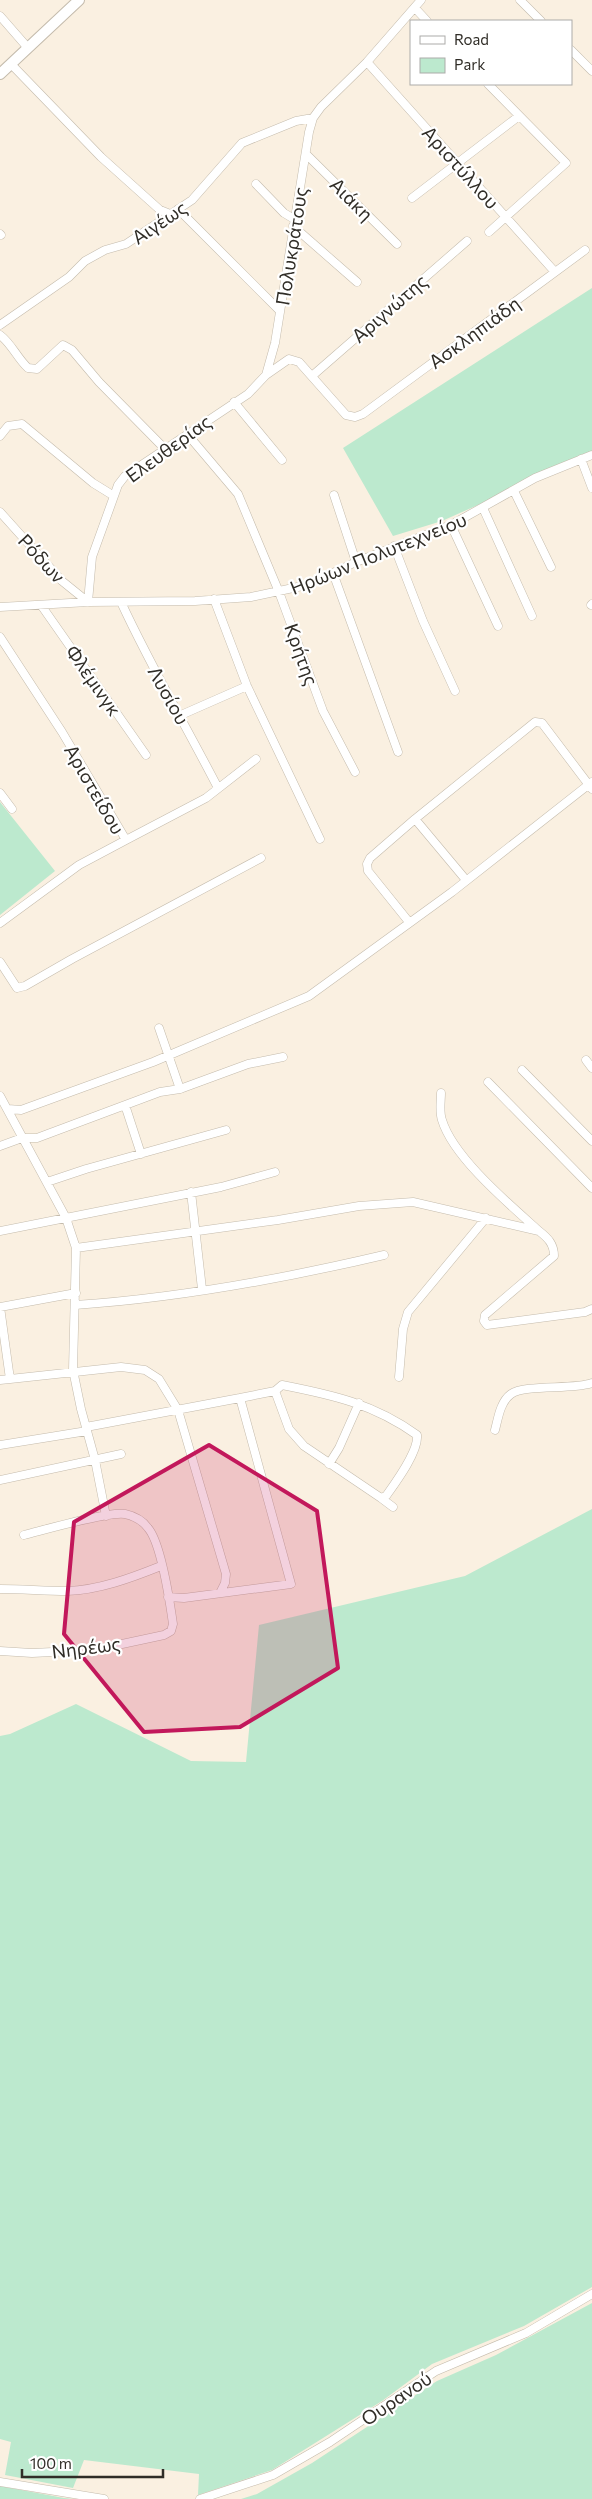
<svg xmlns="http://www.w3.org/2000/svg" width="592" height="2499" viewBox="0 0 592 2499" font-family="Commissioner,sans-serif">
  <rect width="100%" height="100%" fill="#faf0e1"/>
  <path fill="#bce9ce" d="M 592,288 L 592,454 L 442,521 L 393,536 L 343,448 Z
    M 0,802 L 55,871 L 0,915 Z
    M 592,1509 L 592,2287 L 524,2326 L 432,2364 L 382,2401 L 272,2470 L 198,2495 L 199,2474 L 84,2460 L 73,2488 L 5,2475 L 11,2442 L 0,2439 L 0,1736 L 10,1734 L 76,1704 L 191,1761 L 246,1762 L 259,1625 L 465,1576 Z
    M 592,2303 L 592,2499 L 241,2499 L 257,2494 L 312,2463 L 437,2381 L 496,2355 Z
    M 0,2486 L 64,2498 L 74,2499 L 0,2499 Z"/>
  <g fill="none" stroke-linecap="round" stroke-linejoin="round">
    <g stroke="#c4bbac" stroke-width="9">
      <path id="minor" d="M 520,0 L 541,21
        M 415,8 L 427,21
        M 0,16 L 28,48
        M 571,50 L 592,71
        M 367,62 L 555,272
        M 11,64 L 101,157 L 160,210 L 170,214
        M 488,84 L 566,163 L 489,232
        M 306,154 L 397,244
        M 256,184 L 284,213 L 294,219
        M 412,198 L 519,116
        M 178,209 L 280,311
        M 293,226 L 357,282
        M 0,234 L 1,235
        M 0,325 L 69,277 L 85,261 L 105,250 L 126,244 L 192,200 L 242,143 L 296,121 L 313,118
        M 0,335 C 12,344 17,358 28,368 L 37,369 L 63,345 L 72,350 L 99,382 L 166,450
        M 266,375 L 275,343 L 309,132 L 313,118 L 321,107 L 367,62 L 421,0
        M 312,376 L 467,241
        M 234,402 L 282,460
        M 188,435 L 238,494 L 279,592 L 323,711 L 355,772
        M 0,436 L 8,426 L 22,424 L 93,483 L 114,496
        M 581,459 L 592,488
        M 514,491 L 551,567
        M 334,495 L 356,562
        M 483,508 L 532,616
        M 0,512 L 62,581 L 88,602
        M 451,525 L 498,626
        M 394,546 L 423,621 L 455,691
        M 333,573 L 398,752
        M 214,599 L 247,686 L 320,839
        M 88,602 L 92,557 L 118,485 L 125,476 L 248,394 L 266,375 L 289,359 L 299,362 L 346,415 L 355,417 L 363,414 L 585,250
        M 121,602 C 150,665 186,726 218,788
        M 41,605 L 146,755
        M 591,605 L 592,604
        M 0,607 L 88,602 L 195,601 L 251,597 L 307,585 L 356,562 L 451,525 L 535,478 L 592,455
        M 0,637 L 62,732 L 126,840 L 79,865 L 0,923
        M 181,715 L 247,686
        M 0,793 L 12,809
        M 415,819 L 535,722 L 542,723 L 592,789
        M 126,840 L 206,798 L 256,759
        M 409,922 L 368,871 L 367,864 L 370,858 L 415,819 L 466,880
        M 0,962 L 17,988 L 25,986 L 72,959 L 261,858
        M 159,1028 L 180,1089 L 248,1064 L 283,1057
        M 586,1060 L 592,1068
        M 522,1070 L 592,1141
        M 488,1082 L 592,1188
        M 441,1093 C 441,1101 439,1112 442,1120 C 453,1157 509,1204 538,1230
        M 0,1096 L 66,1218 L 76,1248 L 73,1370 L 81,1409 L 95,1460 L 106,1516
        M 125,1105 L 141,1154
        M 8,1109 L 21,1110 L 153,1062 L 309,996 L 452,892 L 592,782
        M 0,1146 L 22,1138 L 37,1138 L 160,1092 L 180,1089
        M 47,1182 L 86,1169 L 226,1130
        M 191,1192 L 202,1289
        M 0,1231 L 221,1187 L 275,1172
        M 76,1248 L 278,1220 L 359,1206 L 413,1202 L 539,1231 C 548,1238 554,1244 554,1256 L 485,1315 L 484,1321 L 487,1325 L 585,1312 L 592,1309
        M 75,1305 C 180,1298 282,1279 384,1255
        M 0,1307 L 10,1379 L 0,1380
        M 0,1307 L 76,1293
        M 399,1377 L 403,1329 L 408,1312 L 486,1218
        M 10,1379 L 121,1367 L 145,1370 L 159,1379 L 178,1410 L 226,1574 L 225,1583 L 220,1593
        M 240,1398 L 275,1391 L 289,1429 L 304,1446 L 381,1498 L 386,1496 C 396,1482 419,1451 417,1435 C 374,1404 333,1395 282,1385 L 275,1391
        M 86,1427 L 240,1398 L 291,1584 L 184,1598 L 168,1597
        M 495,1430 C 498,1419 500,1402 511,1394 C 525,1384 574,1390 592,1383
        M 0,1445 L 87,1431
        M 329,1464 L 339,1448 L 359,1403
        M 0,1480 L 121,1454
        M 381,1498 L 393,1507
        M 0,1589 C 22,1589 45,1591 67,1591 C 99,1590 131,1578 161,1566
        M 0,1651 L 32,1653 L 94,1650 L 164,1635 L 171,1631 L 173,1624 C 170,1603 161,1543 148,1528 C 143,1521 134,1516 125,1514 C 109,1511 44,1530 24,1535
        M 0,2482 L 104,2499
        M 200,2499 L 273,2475 L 330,2442 L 436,2371 L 526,2333 L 592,2294"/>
    </g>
    <g stroke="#c4bbac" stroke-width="12">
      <path id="tertiary" d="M 0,74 L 79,0"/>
    </g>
    <use href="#minor" stroke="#fff" stroke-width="8"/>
    <use href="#tertiary" stroke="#fff" stroke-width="10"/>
  </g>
  <path fill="#c2185b" fill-opacity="0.2" stroke="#c2185b" stroke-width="4" stroke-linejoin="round" d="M 209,1445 L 317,1511 L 338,1668 L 240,1727 L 144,1732 L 64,1634 L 74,1522 Z"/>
  <g text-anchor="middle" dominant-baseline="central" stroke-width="4.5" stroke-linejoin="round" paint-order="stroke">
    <g font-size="19" fill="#302d27" stroke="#fff">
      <text transform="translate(461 167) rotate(48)">Αριστύλλου</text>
      <text transform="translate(352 199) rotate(45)">Αιάκη</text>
      <text transform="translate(159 222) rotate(-34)">Αιγέως</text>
      <text transform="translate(291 246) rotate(-81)">Πολυκράτους</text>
      <text transform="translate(389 308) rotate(-41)">Αριγνώτης</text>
      <text transform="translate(474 332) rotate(-36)">Ασκληπιάδη</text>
      <text transform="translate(168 448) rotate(-36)">Ελευθερίας</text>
      <text transform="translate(378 553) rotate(-22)">Ηρώων Πολυτεχνείου</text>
      <text transform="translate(42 558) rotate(47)">Ρόδων</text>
      <text transform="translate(302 654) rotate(70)">Κρήτης</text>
      <text transform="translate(94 680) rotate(55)">Φλέμινγκ</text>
      <text transform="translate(169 695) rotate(61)">Λυσίου</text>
      <text transform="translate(95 789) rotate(60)">Αριστείδου</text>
      <text transform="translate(86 1647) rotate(-7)">Νηρέως</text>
      <text transform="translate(396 2398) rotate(-34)">Ουρανού</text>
    </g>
  </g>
  <rect x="410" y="20" width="162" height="65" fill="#ffffff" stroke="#acaba9"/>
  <rect x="420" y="36" width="25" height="8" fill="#ffffff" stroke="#acaba9"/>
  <text x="454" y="45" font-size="15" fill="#302d27">Road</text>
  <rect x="420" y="58" width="25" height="15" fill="#bce9ce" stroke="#acaba9"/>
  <text x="454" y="70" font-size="15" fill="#302d27">Park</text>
  <path d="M22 2469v8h141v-8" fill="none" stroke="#302d27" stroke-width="2.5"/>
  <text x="30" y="2469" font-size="15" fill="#302d27" stroke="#ffffff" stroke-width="4" paint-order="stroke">100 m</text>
</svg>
